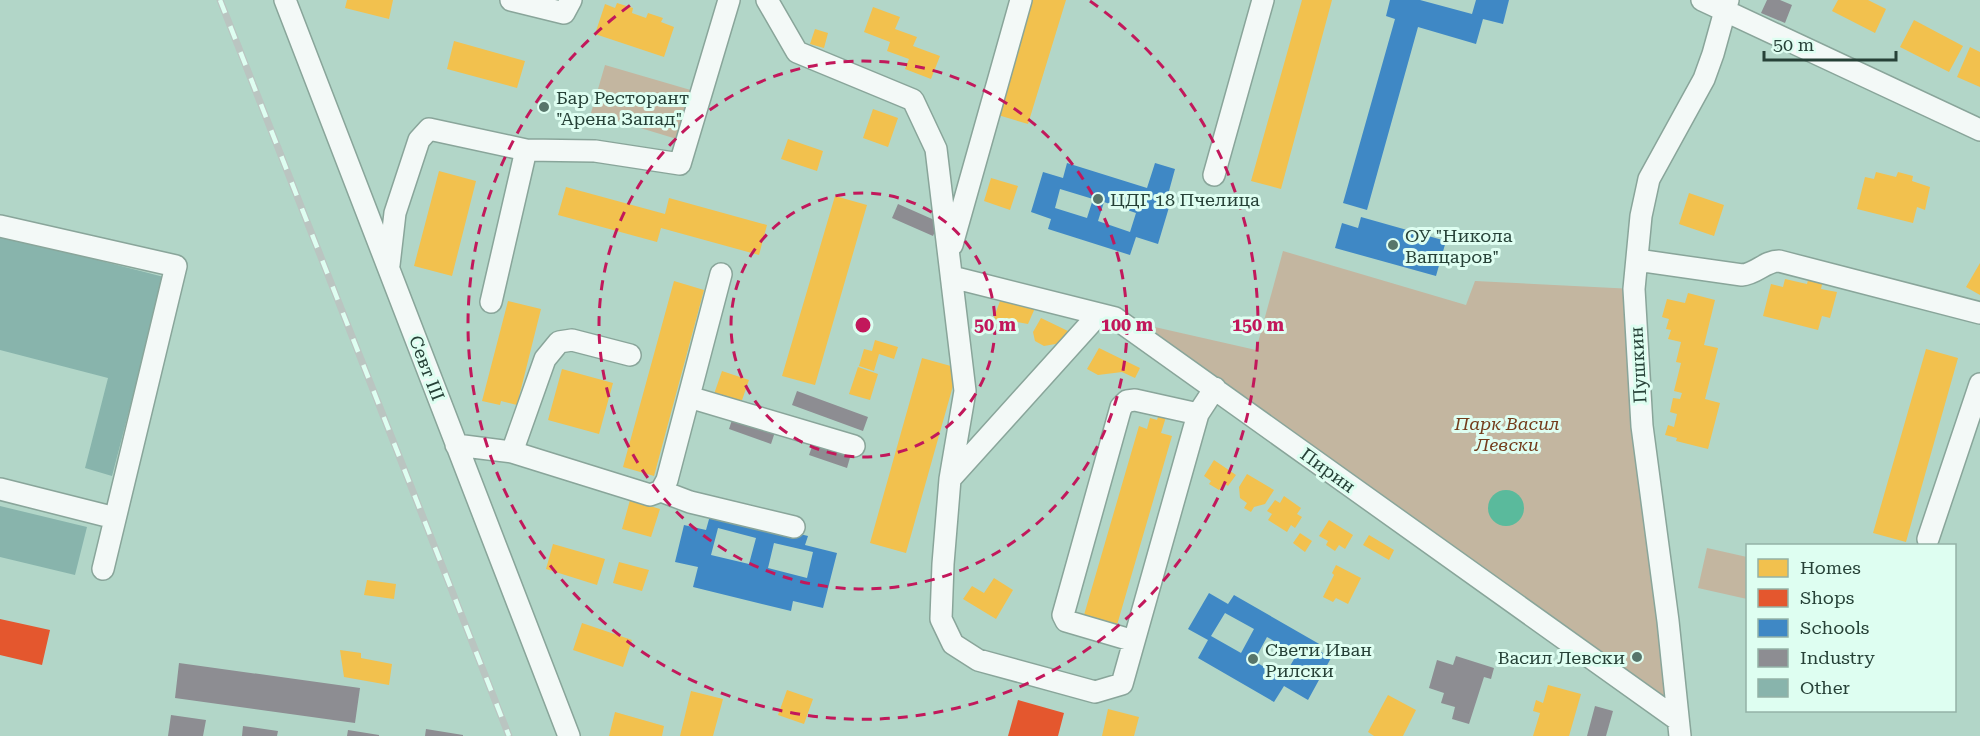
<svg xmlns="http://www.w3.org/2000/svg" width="1980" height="736" viewBox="0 0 1980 736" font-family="'Roboto Serif',serif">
  <rect width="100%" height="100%" fill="#b2d6c8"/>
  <path fill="#c3b6a0" d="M 605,65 L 694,91 L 680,140 L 591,113 Z
    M 1283,251 L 1466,305 L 1475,281 L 1634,289 L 1678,720 L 1115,318 L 1256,350 Z
    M 1707,548 L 1747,557 L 1747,599 L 1698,588 Z"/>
  <path fill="#5aba9c" d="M1488 508a18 18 0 1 1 36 0a18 18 0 1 1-36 0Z"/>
  <path fill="#f2c14e" d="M 347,0 L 393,0 L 389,19 L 345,8 Z
    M 1032,0 L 1066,0 L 1028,124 L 998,115 Z
    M 1302,0 L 1332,0 L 1281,189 L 1251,181 Z
    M 1838,0 L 1868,0 L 1886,9 L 1875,33 L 1832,11 Z
    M 617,3 L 633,8 L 632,13 L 646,18 L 648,13 L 663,18 L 661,22 L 674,27 L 664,57 L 595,34 L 605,4 L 615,8 Z
    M 873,7 L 900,17 L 895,29 L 917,37 L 913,46 L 940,56 L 931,79 L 905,69 L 909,59 L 887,51 L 890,42 L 864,32 Z
    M 1914,20 L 1963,46 L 1949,72 L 1900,47 Z
    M 815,29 L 828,33 L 824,48 L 810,44 Z
    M 454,41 L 525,61 L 517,88 L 447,69 Z
    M 1970,47 L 1980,52 L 1980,87 L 1957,77 Z
    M 873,109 L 898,118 L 888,147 L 863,138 Z
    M 788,139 L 823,151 L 817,171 L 781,159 Z
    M 439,171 L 476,181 L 452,276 L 414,266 Z
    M 1876,172 L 1896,177 L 1898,172 L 1913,176 L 1912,181 L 1930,187 L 1925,210 L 1917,207 L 1913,223 L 1857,209 L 1865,177 L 1874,179 Z
    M 991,178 L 1018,186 L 1010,210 L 984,201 Z
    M 566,187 L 665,214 L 669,198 L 767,225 L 759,255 L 661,228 L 657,242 L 558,215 Z
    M 1689,193 L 1724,205 L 1714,236 L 1679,224 Z
    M 835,196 L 867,205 L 815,385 L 782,376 Z
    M 1980,263 L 1980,295 L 1966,287 Z
    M 1809,276 L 1823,280 L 1821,289 L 1837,292 L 1830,318 L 1822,316 L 1818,330 L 1763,316 L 1771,284 L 1783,287 L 1785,279 L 1807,284 Z
    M 674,281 L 704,290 L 654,476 L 623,467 Z
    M 1688,293 L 1715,300 L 1704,345 L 1718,348 L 1705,399 L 1720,403 L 1708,449 L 1676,441 L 1677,438 L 1665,435 L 1668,425 L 1674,427 L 1677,414 L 1670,412 L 1673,398 L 1680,399 L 1682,393 L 1674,391 L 1681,363 L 1676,362 L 1681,342 L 1668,339 L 1671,330 L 1666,329 L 1669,319 L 1662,317 L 1667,299 L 1685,303 Z
    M 1002,296 L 1035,308 L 1028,324 L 1017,322 L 1005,327 L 1000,325 L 994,317 Z
    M 508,301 L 541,309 L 517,405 L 501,401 L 500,405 L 482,401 Z
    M 1041,318 L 1068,331 L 1061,343 L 1044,346 L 1035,341 L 1033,332 Z
    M 875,340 L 898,347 L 894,359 L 879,354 L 874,371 L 859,366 L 864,349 L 872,351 Z
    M 1099,348 L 1140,368 L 1135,378 L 1122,372 L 1098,375 L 1087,369 Z
    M 1926,349 L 1958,358 L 1906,542 L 1873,533 Z
    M 922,358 L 958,368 L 906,553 L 870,543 Z
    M 858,367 L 878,374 L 870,400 L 849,394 Z
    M 562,369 L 613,383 L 599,434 L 548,420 Z
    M 722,371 L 749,380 L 740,406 L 713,397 Z
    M 1159,414 L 1166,417 L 1161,433 L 1172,436 L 1117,625 L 1084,615 L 1139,426 L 1147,429 L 1150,418 L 1157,420 Z
    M 1214,460 L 1236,475 L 1228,486 L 1224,483 L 1219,490 L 1209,484 L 1211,481 L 1204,476 Z
    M 1247,474 L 1274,490 L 1265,504 L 1254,507 L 1251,512 L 1244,508 L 1247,503 L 1240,498 L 1239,487 Z
    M 1284,496 L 1301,508 L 1297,514 L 1302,517 L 1295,528 L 1291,525 L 1287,532 L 1268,520 L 1272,514 L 1267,511 L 1275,500 L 1280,503 Z
    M 630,500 L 660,509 L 651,537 L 622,529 Z
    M 1329,520 L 1353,535 L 1345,549 L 1339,545 L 1335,551 L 1326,545 L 1328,541 L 1319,536 Z
    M 1300,533 L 1312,541 L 1305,552 L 1293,543 Z
    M 1369,535 L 1394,550 L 1389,560 L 1363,545 Z
    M 553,544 L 605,559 L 597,585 L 546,569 Z
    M 619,562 L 649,570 L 642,591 L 613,583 Z
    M 1336,565 L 1361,578 L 1348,604 L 1336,598 L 1333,602 L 1323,597 L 1334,575 L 1332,573 Z
    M 994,578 L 1013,590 L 996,619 L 963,599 L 972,586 L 984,593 Z
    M 367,580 L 396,584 L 394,599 L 364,595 Z
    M 582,623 L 632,640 L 623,667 L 573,650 Z
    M 340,650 L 361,653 L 361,658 L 392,664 L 389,685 L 344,677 Z
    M 1548,685 L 1581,694 L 1569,736 L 1533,736 L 1540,713 L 1533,711 L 1536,700 L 1543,703 Z
    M 787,690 L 813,699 L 804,724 L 778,715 Z
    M 691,691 L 723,699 L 713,736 L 680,736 Z
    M 1388,695 L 1416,710 L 1403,736 L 1374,736 L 1368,732 Z
    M 1108,709 L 1139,717 L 1134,736 L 1102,736 Z
    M 615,712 L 664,726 L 662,736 L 609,736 Z"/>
  <path fill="#e4572e" d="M 0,619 L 50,630 L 42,665 L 0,655 Z
    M 1018,700 L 1064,713 L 1058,736 L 1008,736 Z"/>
  <path fill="#3f88c5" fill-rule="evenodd" d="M 1390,0 L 1420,0 L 1472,14 L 1476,0 L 1509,0 L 1503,24 L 1483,19 L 1476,44 L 1418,27 L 1367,210 L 1343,203 L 1395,19 L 1386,16 Z
    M 1067,163 L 1147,188 L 1155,163 L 1175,169 L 1166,202 L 1170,204 L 1158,244 L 1136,237 L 1130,255 L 1048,229 L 1051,219 L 1031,212 L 1043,172 L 1063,178 ZM 1060,189 L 1093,199 L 1087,218 L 1055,208 ZM 1104,202 L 1136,213 L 1130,232 L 1098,221 Z
    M 1361,217 L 1446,241 L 1436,276 L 1335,248 L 1342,223 L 1358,228 Z
    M 711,512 L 808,536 L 805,545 L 837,553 L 823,608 L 793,601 L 791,611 L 693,587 L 698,567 L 675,562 L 684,525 L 706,530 ZM 718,528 L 756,538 L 749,564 L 711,555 ZM 774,543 L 813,552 L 807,578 L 768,568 Z
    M 1209,593 L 1228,604 L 1234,595 L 1321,645 L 1318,650 L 1331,658 L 1308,700 L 1284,686 L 1274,702 L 1198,658 L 1208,640 L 1188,629 ZM 1225,613 L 1254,629 L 1241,653 L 1211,636 ZM 1267,637 L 1297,654 L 1283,678 L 1254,661 Z"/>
  <path fill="#8d8d92" d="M 1767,0 L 1780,0 L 1792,5 L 1785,23 L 1761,13 Z
    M 898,204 L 939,222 L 933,236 L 892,218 Z
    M 797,391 L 868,417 L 863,431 L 792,405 Z
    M 733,417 L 775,432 L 771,444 L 729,429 Z
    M 814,441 L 851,454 L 847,468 L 809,455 Z
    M 1456,656 L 1494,668 L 1491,679 L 1484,677 L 1469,724 L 1452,719 L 1455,707 L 1441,703 L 1444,693 L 1429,688 L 1437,660 L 1453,665 Z
    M 179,663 L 360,688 L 355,723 L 175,698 Z
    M 1595,706 L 1613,711 L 1606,736 L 1587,736 Z
    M 171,715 L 206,720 L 203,736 L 168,736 Z
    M 243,726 L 278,731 L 277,736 L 242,736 Z
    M 426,729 L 463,735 L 463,736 L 425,736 Z
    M 348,730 L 379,735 L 379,736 L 347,736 Z"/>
  <path fill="#88b4ac" d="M 0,235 L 164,277 L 112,476 L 85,468 L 108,378 L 0,350 Z
    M 0,506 L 87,527 L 75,575 L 0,557 Z"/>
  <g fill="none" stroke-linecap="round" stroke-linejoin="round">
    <g stroke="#89a59a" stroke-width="24">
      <path id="minor" d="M 285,0 L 569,736
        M 511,0 L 564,13 L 571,0
        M 767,0 L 797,52 L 913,100 L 936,149 L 965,391 L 950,479 L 943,564 L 941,619 L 953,644 L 978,660 L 1095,692 L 1122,684 L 1198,414 L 1215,388
        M 1702,0 L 1980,130
        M 1214,175 L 1263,0
        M 0,226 L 176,266 L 103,569
        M 952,245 L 1021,0
        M 1637,260 L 1742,275 C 1756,274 1765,261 1779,261 L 1980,313
        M 389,265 L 395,213 L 419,140 L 429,129 L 526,150 L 595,151 L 680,164 L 729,0
        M 952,277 L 1115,318 L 1678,720
        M 491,302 L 526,150
        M 689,397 L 854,446
        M 456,445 L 512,452 L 650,495 L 661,491 L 690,502 L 794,527
        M 512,452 L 545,359 L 559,342 L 572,340 L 630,355
        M 951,478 L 1099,314
        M 0,489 L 115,518
        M 661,491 L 667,480 L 721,274
        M 1928,539 L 1980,384
        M 1134,641 L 1066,621 L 1063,615 L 1121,407 L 1127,401 L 1135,400 L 1198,414
        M 1680,736 L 1668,621 L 1642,426 L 1634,289 L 1641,216 L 1649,179 L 1704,79 L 1713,54 L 1728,0"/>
    </g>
    <use href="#minor" stroke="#f3f9f7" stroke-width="21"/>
    <g stroke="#bac5c1" stroke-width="7">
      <path id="rail" d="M 220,0 L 509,736"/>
    </g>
    <use href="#rail" stroke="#defef1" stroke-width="4.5" stroke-dasharray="14" stroke-linecap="butt"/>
  </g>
  <g fill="none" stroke="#c2185b" stroke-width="3" stroke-dasharray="10 8">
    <circle cx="863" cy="325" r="132"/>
    <circle cx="863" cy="325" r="264"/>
    <path d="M1090 1A395 395 0 1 1 636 1"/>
  </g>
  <g fill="#57756a" stroke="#defef1" stroke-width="2">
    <circle cx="544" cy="107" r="6"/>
    <circle cx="1098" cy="199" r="6"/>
    <circle cx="1393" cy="245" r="6"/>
    <circle cx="1637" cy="657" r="6"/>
    <circle cx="1253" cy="659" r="6"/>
  </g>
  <g text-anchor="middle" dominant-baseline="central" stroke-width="6" stroke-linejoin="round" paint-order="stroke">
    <g font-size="18" fill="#264137" stroke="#defef1" text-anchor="start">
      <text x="556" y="97">Бар Ресторант<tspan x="556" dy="21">"Арена Запад"</tspan></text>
      <text x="1110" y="199">ЦДГ 18 Пчелица</text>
      <text x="1405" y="235">ОУ "Никола<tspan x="1405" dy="21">Вапцаров"</tspan></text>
      <text x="1265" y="649">Свети Иван<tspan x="1265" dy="21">Рилски</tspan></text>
      <text x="1625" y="657" text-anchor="end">Васил Левски</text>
    </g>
    <g font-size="18" fill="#264137" stroke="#defef1">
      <text transform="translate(1638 365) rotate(-93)">Пушкин</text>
      <text transform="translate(427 368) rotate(69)">Севт III</text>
      <text transform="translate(1328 470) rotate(36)">Пирин</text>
    </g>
    <g font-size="18" font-style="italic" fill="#733c1b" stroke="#defef1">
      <text x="1507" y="423">Парк Васил<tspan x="1507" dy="21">Левски</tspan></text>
    </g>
  </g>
  <circle cx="863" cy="325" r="9" fill="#c2185b" stroke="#defef1" stroke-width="3"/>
  <g font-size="18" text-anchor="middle" font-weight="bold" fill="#c2185b" stroke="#defef1" stroke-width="6" stroke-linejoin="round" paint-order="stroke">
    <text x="995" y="331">50 m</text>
    <text x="1127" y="331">100 m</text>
    <text x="1258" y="331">150 m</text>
  </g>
  <rect x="1746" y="544" width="210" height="168" fill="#defef1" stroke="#94b2a7" stroke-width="1.5"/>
  <rect x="1758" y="559" width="30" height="18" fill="#f2c14e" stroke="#94b2a7" stroke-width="1.5"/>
  <text x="1800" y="574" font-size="18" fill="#264137">Homes</text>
  <rect x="1758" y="589" width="30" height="18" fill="#e4572e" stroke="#94b2a7" stroke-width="1.5"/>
  <text x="1800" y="604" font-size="18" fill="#264137">Shops</text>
  <rect x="1758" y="619" width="30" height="18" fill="#3f88c5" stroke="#94b2a7" stroke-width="1.5"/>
  <text x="1800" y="634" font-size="18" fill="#264137">Schools</text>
  <rect x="1758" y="649" width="30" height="18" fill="#8d8d92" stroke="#94b2a7" stroke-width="1.5"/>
  <text x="1800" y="664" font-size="18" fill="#264137">Industry</text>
  <rect x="1758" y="679" width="30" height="18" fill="#88b4ac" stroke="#94b2a7" stroke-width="1.5"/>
  <text x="1800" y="694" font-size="18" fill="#264137">Other</text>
  <path d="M1764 51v9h132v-9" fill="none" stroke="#264137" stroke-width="3"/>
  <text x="1773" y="51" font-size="18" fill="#264137" stroke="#defef1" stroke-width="4.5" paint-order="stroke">50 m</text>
</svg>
